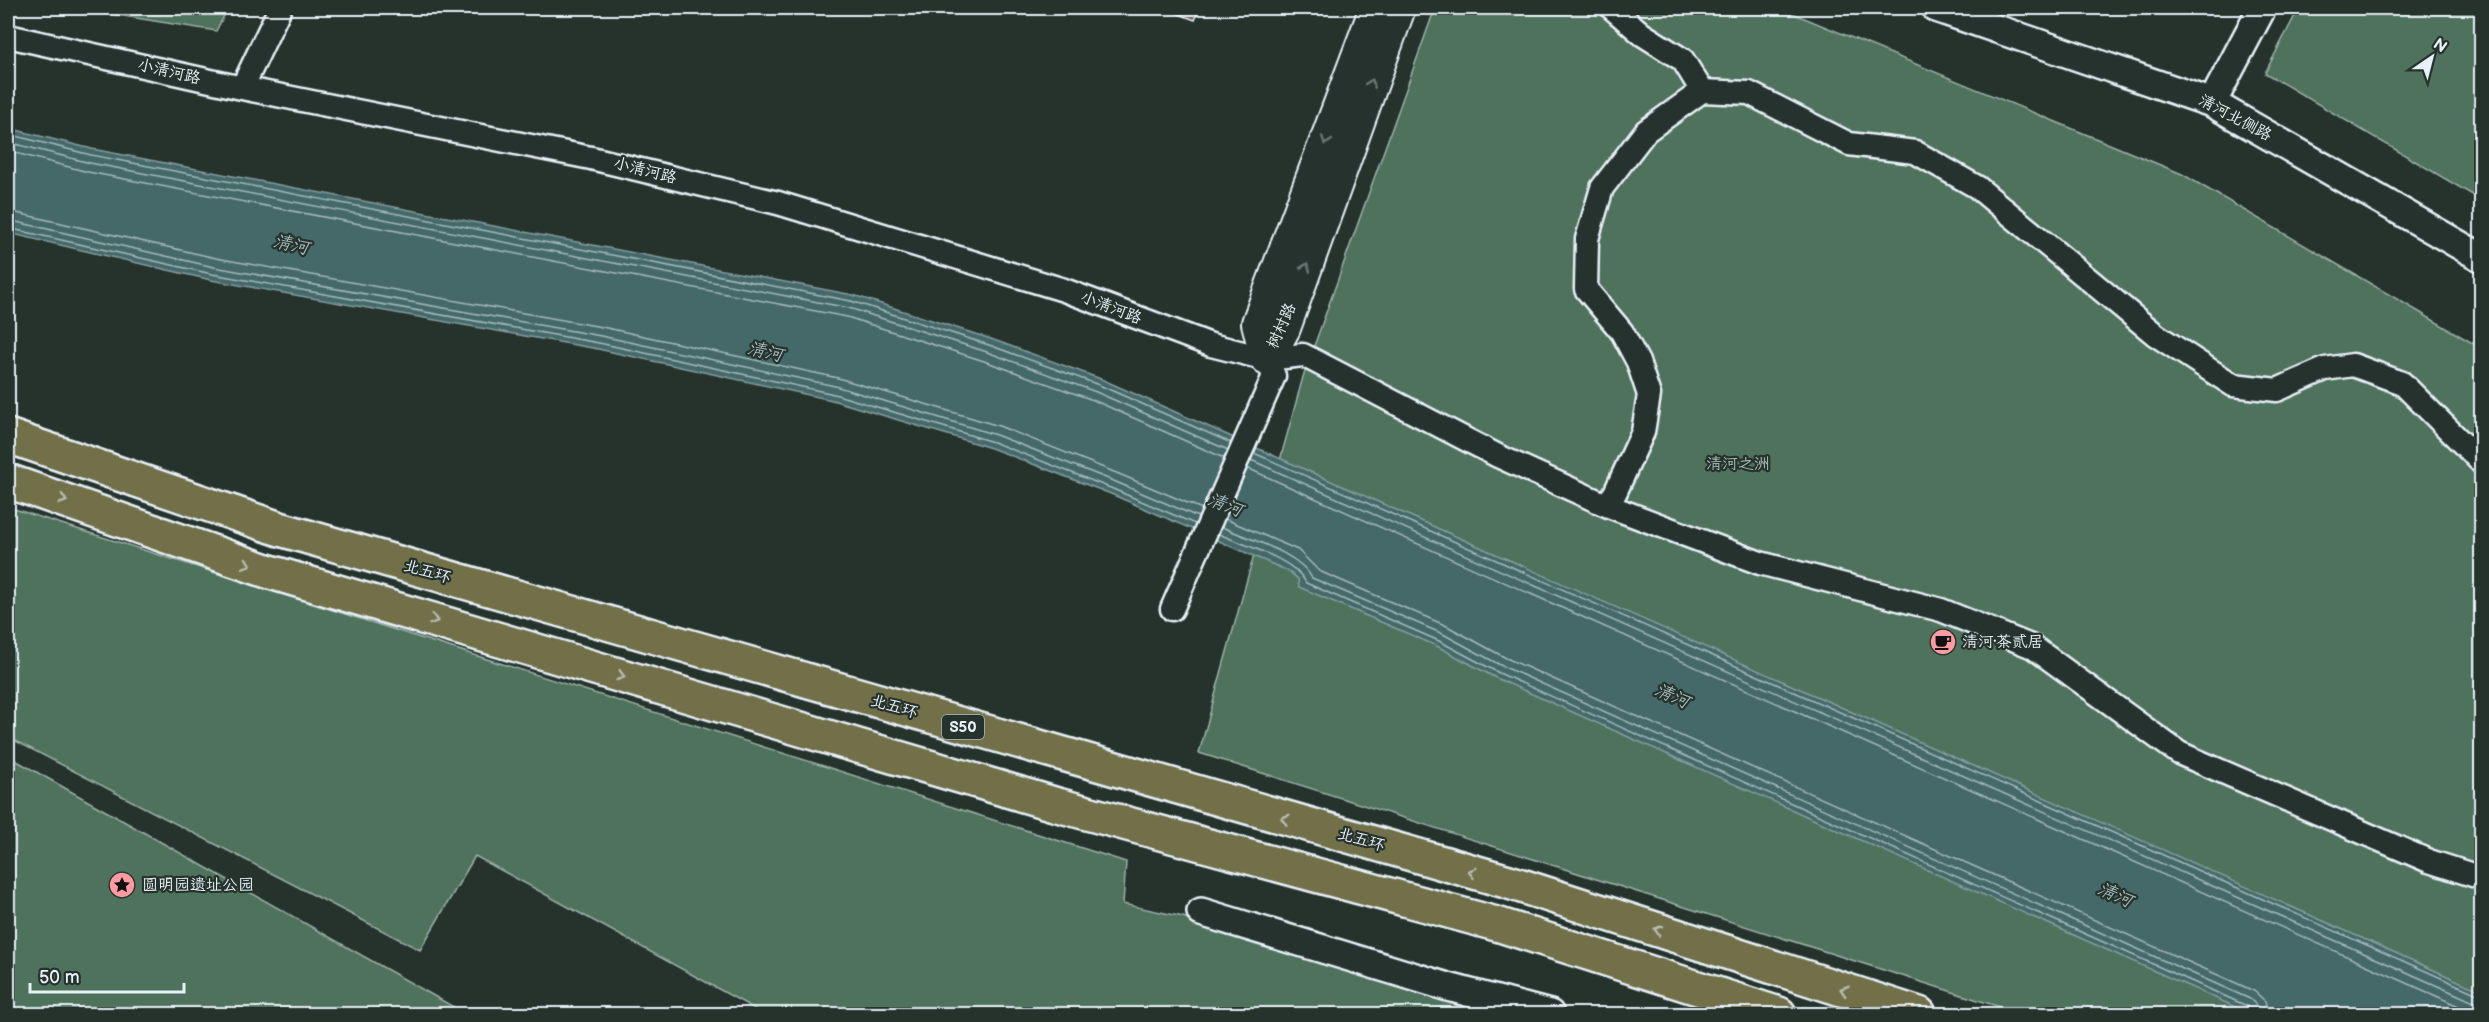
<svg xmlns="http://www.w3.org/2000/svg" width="2489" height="1022" viewBox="0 0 2489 1022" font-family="'Balsamiq Sans','LXGW WenKai TC',sans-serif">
  <rect width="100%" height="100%" fill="#26332d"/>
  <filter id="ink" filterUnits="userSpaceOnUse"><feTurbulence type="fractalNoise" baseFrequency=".0167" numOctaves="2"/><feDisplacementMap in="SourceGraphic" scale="12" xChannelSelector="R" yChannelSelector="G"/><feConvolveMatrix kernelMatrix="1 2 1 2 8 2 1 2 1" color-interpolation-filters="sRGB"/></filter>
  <g filter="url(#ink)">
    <path fill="#50725c" stroke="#9cb2aa" stroke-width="1.5" d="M 74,8 L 228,8 L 216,31 Z
      M 1435,8 L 1780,8 L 2182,174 L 2481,348 L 2481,1014 L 2022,1014 L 1199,753 L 1303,377 Z
      M 2299,8 L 2481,8 L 2481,200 L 2265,73 Z
      M 8,507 L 1126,862 L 1123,904 L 1179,916 L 1527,1014 L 764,1014 L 475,856 L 420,950 L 8,737 Z
      M 8,756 L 466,1014 L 8,1014 Z"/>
    <path fill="#446868" stroke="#869fa2" stroke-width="1.5" d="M 8,128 L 92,149 L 853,295 L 991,339 L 1101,379 L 2481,991 L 2481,1014 L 2251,1014 L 1496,678 L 1437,646 L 1299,587 L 1298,579 L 1288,571 L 1111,494 L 991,448 L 832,400 L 598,349 L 211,280 L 8,233 Z"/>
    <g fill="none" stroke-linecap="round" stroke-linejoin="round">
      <path stroke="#a6babe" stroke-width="1.5" d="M 8,134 L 91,155 L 851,301 L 989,345 L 1099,385 L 1231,443
        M 8,142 L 90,163 L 849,308 L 987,352 L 1096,392 L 1228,450
        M 8,151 L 88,172 L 847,317 L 984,361 L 1093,400 L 1224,458
        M 8,211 L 216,258 L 602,327 L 838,378 L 999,426 L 1119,474 L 1202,509
        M 8,220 L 214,267 L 601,336 L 835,386 L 996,435 L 1116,482 L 1198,517
        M 8,228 L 212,274 L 599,343 L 834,394 L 993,442 L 1113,489 L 1195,524
        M 1254,453 L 2482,996
        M 1251,460 L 2474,1002 L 2482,1004
        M 1247,468 L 2470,1011 L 2482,1013
        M 1225,519 L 1298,550 L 1319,571 L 1447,626 L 1506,658 L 2254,991 L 2265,1001 L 2268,1014
        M 1222,527 C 1248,539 1298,552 1312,578 L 1443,634 L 1502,666 L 2250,999 L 2257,1006 L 2259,1014
        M 1219,534 C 1243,545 1295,559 1306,583 L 1439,641 L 1499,673 L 2247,1006 L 2251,1014"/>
    </g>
    <path fill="#675b54" stroke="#e8f1f8" stroke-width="1.5" d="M 1163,8 L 1200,8 L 1195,20 Z"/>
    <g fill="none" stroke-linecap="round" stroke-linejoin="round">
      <g stroke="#e8f1f8" stroke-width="27">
        <path id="minor" d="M 8,36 L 242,88 L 591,158 L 778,203 L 1064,290 L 1211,345 L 1267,359 L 1303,355 L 1498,456 L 1606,505 L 1760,563 L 1941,610 L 2033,647 L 2179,753 L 2429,861 L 2482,878
          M 242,88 L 280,8
          M 1702,91 L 1749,93 L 1849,144 L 1915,152 L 1977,187 L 2156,335 L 2233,385 L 2277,390 L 2325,369 L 2353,365 L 2402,383 L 2482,463
          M 1606,505 L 1615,493 L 1643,432 L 1649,395 L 1638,362 L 1622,332 L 1586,289 L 1587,239 L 1602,188 L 1646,131 L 1702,91 L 1683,60 L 1642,34 L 1612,8
          M 1172,609 L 1274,376 L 1267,359"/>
      </g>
      <g stroke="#e8f1f8" stroke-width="32">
        <path id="tertiary" d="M 1936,8 L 2212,103 L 2482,258
          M 2212,103 L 2262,8
          M 1201,912 L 1448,987 L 1550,1014"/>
      </g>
      <g stroke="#e8f1f8" stroke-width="36">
        <path id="secondary" d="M 1267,359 L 1284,328 L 1399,8
          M 1267,359 L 1258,323 L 1376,8"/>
      </g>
      <g stroke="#e8f1f8" stroke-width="38">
        <path id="motorway" d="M 8,436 L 280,529 L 1509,882 L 1919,1014
          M 8,481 L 267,571 L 1054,804 L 1500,925 L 1779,1014"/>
      </g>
      <use href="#minor" stroke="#26332d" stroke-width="22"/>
      <use href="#tertiary" stroke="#26332d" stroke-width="27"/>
      <use href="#secondary" stroke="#26332d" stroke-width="32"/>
      <use href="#motorway" stroke="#71704a" stroke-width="33"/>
    </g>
    <defs><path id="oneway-chevron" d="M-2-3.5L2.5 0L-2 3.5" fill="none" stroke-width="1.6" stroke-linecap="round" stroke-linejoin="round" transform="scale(1.5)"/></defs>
    <g stroke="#6a7674">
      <use href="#oneway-chevron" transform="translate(1371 83) rotate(-69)"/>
      <use href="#oneway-chevron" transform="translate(1326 141) rotate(110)"/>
      <use href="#oneway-chevron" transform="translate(1306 267) rotate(-71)"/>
    </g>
    <g stroke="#b8bdb2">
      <use href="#oneway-chevron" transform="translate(63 500) rotate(19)"/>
      <use href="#oneway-chevron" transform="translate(247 564) rotate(19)"/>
      <use href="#oneway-chevron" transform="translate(434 620) rotate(16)"/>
      <use href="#oneway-chevron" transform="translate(621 676) rotate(16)"/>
      <use href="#oneway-chevron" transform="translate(1285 819) rotate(-164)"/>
      <use href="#oneway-chevron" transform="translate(1472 872) rotate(-164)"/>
      <use href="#oneway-chevron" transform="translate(1658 930) rotate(-162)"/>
      <use href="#oneway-chevron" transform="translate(1844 990) rotate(-162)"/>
    </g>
  </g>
  <defs>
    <g id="cafe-disc" transform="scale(1.35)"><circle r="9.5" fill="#ff9aa2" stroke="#26332d"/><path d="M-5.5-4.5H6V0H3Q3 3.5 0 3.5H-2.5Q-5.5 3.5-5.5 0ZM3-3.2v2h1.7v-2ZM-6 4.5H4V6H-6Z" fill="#111"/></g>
    <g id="sight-disc" transform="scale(1.35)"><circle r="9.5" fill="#ff9aa2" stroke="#26332d"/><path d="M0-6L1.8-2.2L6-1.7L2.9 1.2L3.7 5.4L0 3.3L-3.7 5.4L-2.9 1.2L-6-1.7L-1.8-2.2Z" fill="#111"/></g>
  </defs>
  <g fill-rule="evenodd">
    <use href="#cafe-disc" x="1943" y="642"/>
    <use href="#sight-disc" x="122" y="885"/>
  </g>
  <g text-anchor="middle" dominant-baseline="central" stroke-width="4.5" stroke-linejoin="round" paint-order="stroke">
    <rect fill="#26332d" stroke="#aeb8bb" stroke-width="1.5" x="942" y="715" width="42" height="24" rx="4.5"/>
    <g font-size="15" font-weight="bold" fill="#e8f1f8">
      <text x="963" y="727">S50</text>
    </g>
    <g font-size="16" fill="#e8f1f8" stroke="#26332d">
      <text transform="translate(169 72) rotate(13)">小清河路</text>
      <text transform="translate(2235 118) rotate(28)">清河北侧路</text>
      <text transform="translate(645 171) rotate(14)">小清河路</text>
      <text transform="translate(1111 308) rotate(21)">小清河路</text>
      <text transform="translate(1282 326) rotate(-66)">树村路</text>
      <text transform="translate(427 572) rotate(16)">北五环</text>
      <text transform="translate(894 707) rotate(16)">北五环</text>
      <text transform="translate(1361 840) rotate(16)">北五环</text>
    </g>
    <g font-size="16" fill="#abbeba" stroke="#26332d">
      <text x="1738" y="464">清河之洲</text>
    </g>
    <g font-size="16" fill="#e8f1f8" stroke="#26332d" text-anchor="start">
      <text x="1962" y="642">清河·茶贰居</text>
      <text x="142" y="885">圆明园遗址公园</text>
    </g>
    <g font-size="18" font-style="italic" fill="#a6babe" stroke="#26332d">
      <text transform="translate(291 245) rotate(13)">清河</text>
      <text transform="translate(765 352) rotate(13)">清河</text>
      <text transform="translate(1225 505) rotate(21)">清河</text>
      <text transform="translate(1672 696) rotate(24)">清河</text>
      <text transform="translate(2115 895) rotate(24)">清河</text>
    </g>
  </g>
  <rect width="2489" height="1022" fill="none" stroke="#26332d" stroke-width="30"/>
  <rect x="15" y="15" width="2459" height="992" fill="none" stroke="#e8f1f8" stroke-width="2" filter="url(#ink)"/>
  <g transform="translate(2432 57) rotate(35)" stroke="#26332d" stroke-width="4.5" paint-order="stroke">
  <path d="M0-4.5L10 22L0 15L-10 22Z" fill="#e8f1f8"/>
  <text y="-9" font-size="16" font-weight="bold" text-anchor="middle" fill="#e8f1f8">N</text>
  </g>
  <path d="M30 983v9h154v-9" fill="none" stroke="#e8f1f8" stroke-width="3"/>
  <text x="39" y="983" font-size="18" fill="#e8f1f8" stroke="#26332d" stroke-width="4.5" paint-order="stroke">50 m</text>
</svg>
